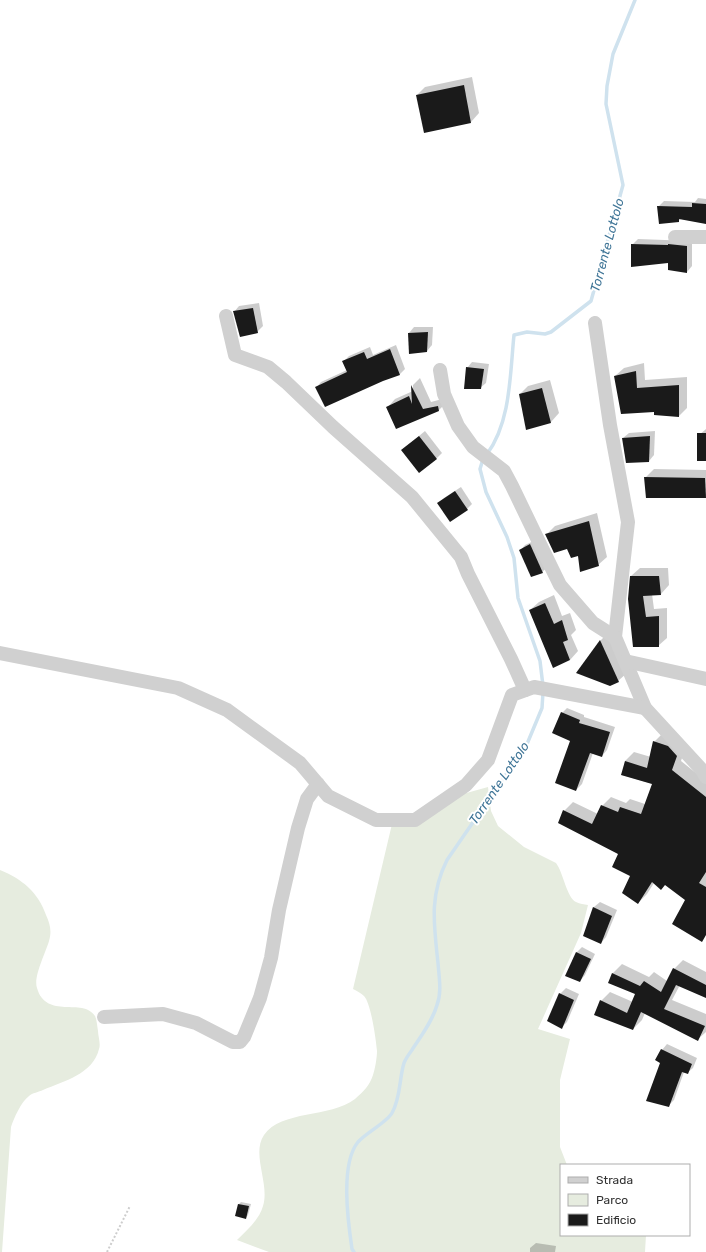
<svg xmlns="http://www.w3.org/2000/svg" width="706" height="1252" font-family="Rubik,sans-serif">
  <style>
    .green { fill: #e6ecdf }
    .shadow { fill: #0003 }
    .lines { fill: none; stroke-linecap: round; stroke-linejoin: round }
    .stream { stroke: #cfe2ee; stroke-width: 3.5 }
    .building { fill: #1a1a1a }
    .path { stroke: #cdcdcd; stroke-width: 2; stroke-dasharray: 2 2; stroke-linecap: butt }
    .minor { stroke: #d0d0d0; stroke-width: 14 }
    .labels { text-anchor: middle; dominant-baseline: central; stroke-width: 4; stroke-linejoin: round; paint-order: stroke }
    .water-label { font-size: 13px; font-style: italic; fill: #3f7597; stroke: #fff }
  </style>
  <rect width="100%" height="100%" fill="#fff"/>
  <g class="green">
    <path d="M488 787 491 811 498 826 524 847 556 863C563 872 567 898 576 902 580 904 584 904 588 905L581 933 538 1029 570 1039 560 1080V1147L567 1165H561V1235H646L645 1252H269L237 1240C247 1230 259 1220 263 1206 270 1184 251 1154 264 1135 281 1110 330 1118 355 1099 363 1092 370 1085 373 1075 375 1069 377 1058 377 1051 376 1040 371 1003 364 996 361 993 357 991 353 989L392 824 445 799Z"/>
    <path d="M0 870C22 879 38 892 46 915 50 924 52 931 49 941 46 952 33 977 37 988 46 1020 83 997 95 1016 97 1020 97 1026 98 1031 98 1036 101 1044 99 1049 93 1074 64 1081 43 1090 39 1092 32 1093 29 1096 21 1102 14 1118 11 1127L2 1252H0Z"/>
  </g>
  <g class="shadow">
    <path d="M472 77 479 113 471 122 425 132 417 95 425 87Z"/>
    <path d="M698 198 706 199V223L681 219 678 221 658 207 664 201 695 202Z"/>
    <path d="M638 239 692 241V266L687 272 632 245Z"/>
    <path d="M259 303 263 326 257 332 234 312 239 306Z"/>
    <path d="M414 327H433L432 345 427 351 410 353 409 333Z"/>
    <path d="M396 345 405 369 400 374 383 380 316 388 321 382 347 370 344 361 349 356 370 347 373 355Z"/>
    <path d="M472 362 489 364 486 383 480 388 467 368Z"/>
    <path d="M644 363 645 380 687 377V408L679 416 655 411 615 376 624 368Z"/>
    <path d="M420 378 431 402 446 398 447 402 439 410 387 408 395 399 413 391V385Z"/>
    <path d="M550 380 559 413 551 422 527 428 520 394 528 386Z"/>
    <path d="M706 429V460L698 436Z"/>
    <path d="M425 431 442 453 437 458 402 450Z"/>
    <path d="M655 431 654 455 649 461 623 438 629 433Z"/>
    <path d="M654 469 706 470V497H647L646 477Z"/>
    <path d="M461 487 472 504 467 509 439 503 444 498Z"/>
    <path d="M597 513 607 557 598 565 547 534 555 526Z"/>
    <path d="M536 540 548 567 542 572 520 551 525 545Z"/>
    <path d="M640 568H668L669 585 661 594H652L654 609 667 608V638L658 646H634L631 576Z"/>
    <path d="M554 595 562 616 570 613 576 630 571 635 578 651 570 660 530 610 539 602Z"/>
    <path d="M609 632 627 673 618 681 577 673 601 640Z"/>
    <path d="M567 708 584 715V717L615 727 607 750 602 756 593 753 582 784 576 790 571 741 562 713Z"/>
    <path d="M663 733 686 746 681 761 706 781V906L666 884 654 883 647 894 638 903 631 875 619 853 564 811 573 802 598 814 602 806 611 797 626 803 630 799 645 804 653 784 622 775 625 761 634 752 651 757 654 742Z"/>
    <path d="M600 902 617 910 606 937 601 943 585 936 594 907Z"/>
    <path d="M582 947 595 954 585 975 580 981 567 975 577 952Z"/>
    <path d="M683 960 706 972V997L680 985 672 1000 706 1014V1032L697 1040 645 1013 642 1020 633 1029 601 1001 610 992 633 1002 636 994 609 982 613 973 622 964 649 977 654 972 667 981 674 969Z"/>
    <path d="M566 988 579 994 567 1022 562 1027 548 1021 560 994Z"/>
    <path d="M667 1044 697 1058 693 1068 687 1073 684 1072 674 1100 668 1106 661 1062 662 1050Z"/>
    <path d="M241 1202 251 1204 248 1215 246 1218 239 1204Z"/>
    <path d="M536 1243 556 1246 555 1252H530V1248Z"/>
  </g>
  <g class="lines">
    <g class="stream">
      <path d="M487 454C511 422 510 373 514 335L527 332 545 334 551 332 591 301 623 185 606 104 607 86 613 54 635 0"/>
      <path d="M483 459 480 469 486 492 507 537 514 558 518 598 540 661 543 686"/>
      <path d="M354 1252 352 1249C348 1222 340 1164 358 1142 366 1133 387 1122 392 1113 401 1097 399 1079 404 1063 406 1058 409 1054 412 1050 421 1036 432 1022 437 1005 442 992 439 977 438 963 434 925 429 896 447 860L527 744 542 708 543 692"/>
    </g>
  </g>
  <g class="building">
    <path d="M464 85 471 123 424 133 416 95Z"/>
    <path d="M692 203 706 204V224L679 219V222L659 224 657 206 692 207Z"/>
    <path d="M631 244 668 245V244L687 246V273L668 270V263L631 267Z"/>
    <path d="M253 308 258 333 240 337 233 311Z"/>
    <path d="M428 332 427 352 409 354 408 333Z"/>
    <path d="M390 349 400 375 383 381 325 407 315 387 347 372 342 361 364 352 367 359Z"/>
    <path d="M466 367 484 369 481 389H464Z"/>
    <path d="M636 371 637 388 679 385V417L654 415V412L621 414 614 376Z"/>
    <path d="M411 385 423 409 438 406 439 411 396 429 386 407 409 396 412 404Z"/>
    <path d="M542 388 551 423 526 430 519 394Z"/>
    <rect x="697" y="433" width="9" height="28"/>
    <path d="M419 436 437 459 419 473 401 450Z"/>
    <path d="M650 436 649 462 626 463 622 438Z"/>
    <path d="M644 477 705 478 706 498H646Z"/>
    <path d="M455 491 468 510 450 522 437 503Z"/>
    <path d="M589 521 599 566 580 572 578 556 571 558 567 549 554 553 545 534Z"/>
    <path d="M530 544 543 573 531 577 519 550Z"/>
    <path d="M630 576H659L661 595 643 596 646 617 659 616V647H633L628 599Z"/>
    <path d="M545 603 554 624 562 620 568 640 563 642 570 660 553 668 529 610Z"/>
    <path d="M600 640 619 682 610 686 576 673Z"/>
    <path d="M561 712 580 720 579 723 610 732 602 757 590 753 576 791 555 783 570 741 552 733Z"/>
    <path d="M653 741 668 746 677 756 672 770 706 797V872L699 883 706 887V935L702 942 672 924 685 900 665 885 661 890 652 882 638 904 622 893 630 876 612 867 618 854 558 823 563 810 592 824 601 805 618 812 620 807 641 814 652 784 621 775 625 761 647 768Z"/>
    <path d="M593 907 612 916 601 944 583 936Z"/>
    <path d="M576 952 591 959 580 982 565 976Z"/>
    <path d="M673 968 706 985V998L676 985 664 1009 705 1026 698 1041 641 1012 633 1030 594 1015 600 1000 627 1013 635 994 608 983 612 973 640 986 644 981 661 992Z"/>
    <path d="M559 993 574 1000 562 1029 547 1021Z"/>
    <path d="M661 1049 692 1064 688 1074 682 1072 669 1107 646 1101 660 1063 655 1060Z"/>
    <path d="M238 1204 249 1206 246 1219 235 1216Z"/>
  </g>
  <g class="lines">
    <path class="path" d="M107 1252 130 1206"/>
    <g class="minor">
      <path d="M675 237H706"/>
      <path d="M226 316 235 355 268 367 286 382 333 427 412 497 461 557 468 574 511 659 525 690"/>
      <path d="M595 323 610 425 628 522 615 637 645 708 702 770 706 777"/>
      <path d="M440 370 444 394 458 426 473 447 504 471 512 486 538 540 560 585 593 623 615 637"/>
      <path d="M0 653 178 688 227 710 300 763 328 796 376 820H415L466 785 488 760 512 695 534 687 645 708"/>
      <path d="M625 661 706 679"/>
      <path d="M104 1017 163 1014 196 1023 233 1042H240L244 1037 260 998 271 958 279 910 298 828 307 799 318 784"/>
    </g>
  </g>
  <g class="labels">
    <g class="water-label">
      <text transform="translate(607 245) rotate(-75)">Torrente Lottolo</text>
      <text transform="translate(499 783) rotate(-56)">Torrente Lottolo</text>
    </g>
  </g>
  <rect x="560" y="1164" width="130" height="72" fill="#ffffff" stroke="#adadad"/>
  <rect x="568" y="1177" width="20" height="6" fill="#d0d0d0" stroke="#adadad"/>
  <text x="596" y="1184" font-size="12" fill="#333333">Strada</text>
  <rect x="568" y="1194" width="20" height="12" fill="#e6ecdf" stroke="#adadad"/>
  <text x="596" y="1204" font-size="12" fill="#333333">Parco</text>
  <rect x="568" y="1214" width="20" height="12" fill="#1a1a1a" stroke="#adadad"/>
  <text x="596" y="1224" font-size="12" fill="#333333">Edificio</text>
</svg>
